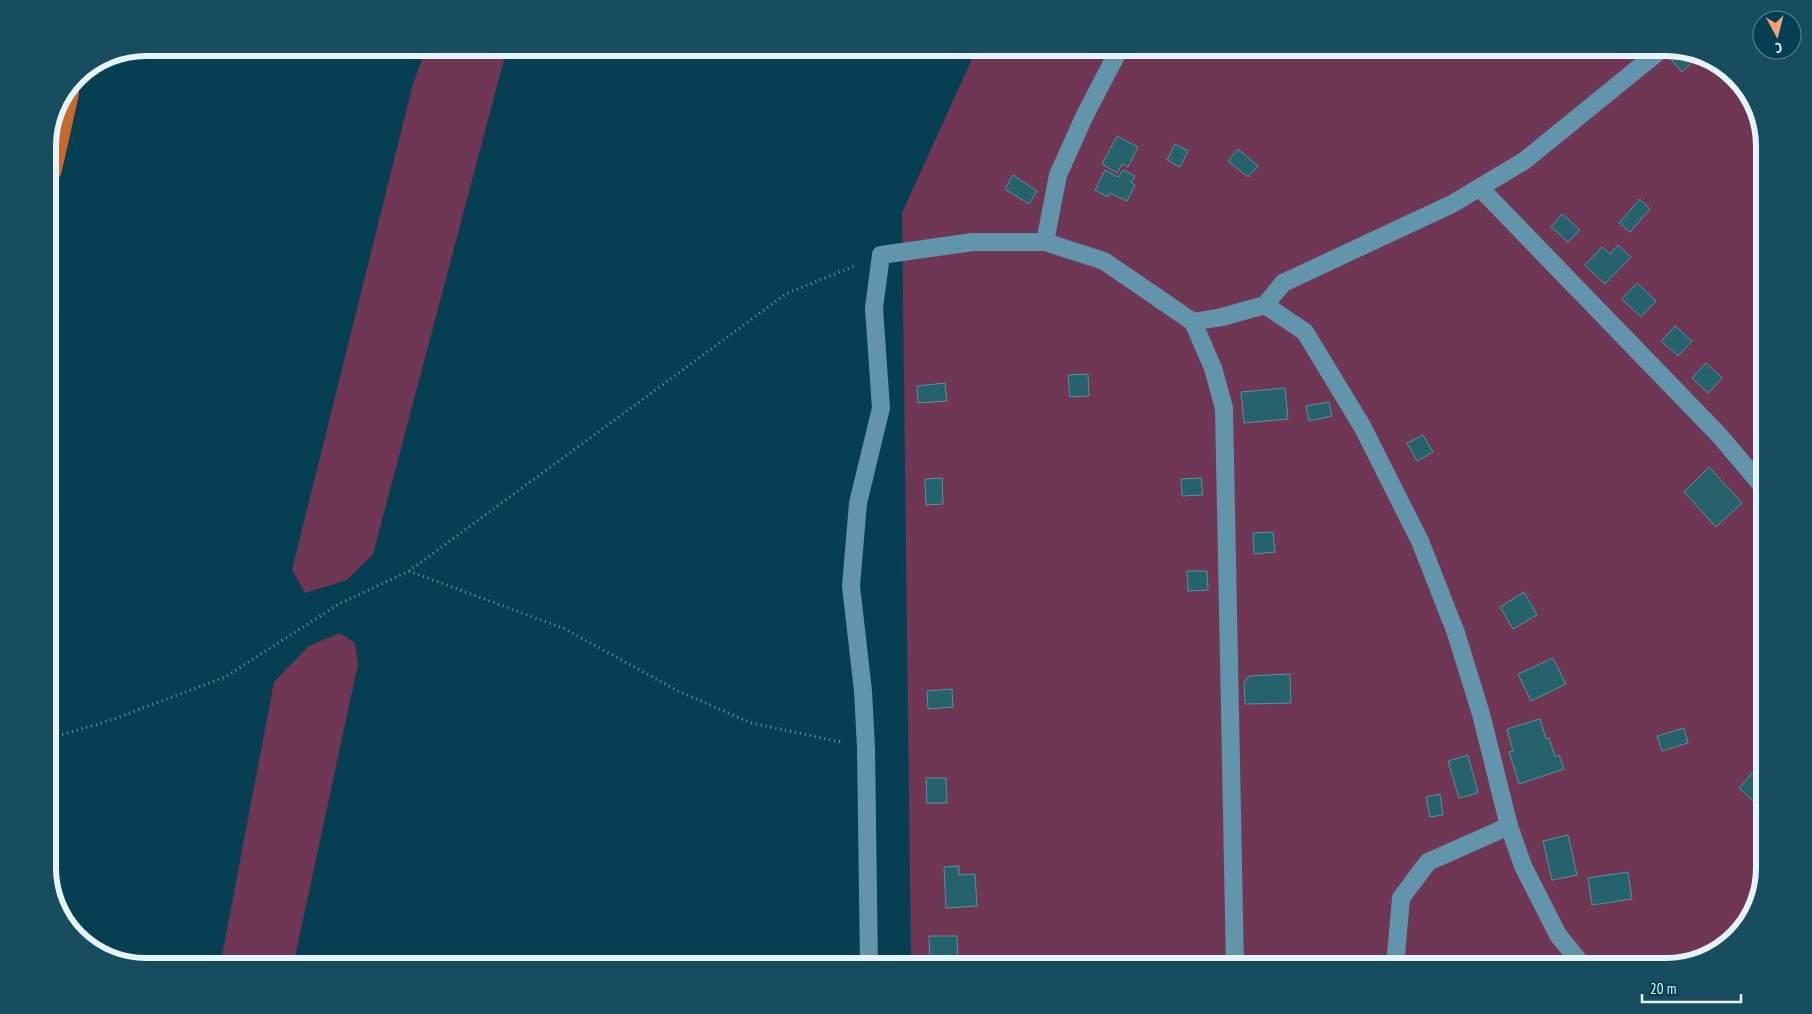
<svg xmlns="http://www.w3.org/2000/svg" width="1812" height="1014" font-family="'PT Sans Narrow',sans-serif">
  <style>
    .green { fill: #6f3754 }
    .building { fill: #25626c; stroke: #56929b }
    .lines { fill: none; stroke-linecap: round; stroke-linejoin: round }
    .path { stroke: #7196a4; stroke-width: 3; stroke-dasharray: 1 4; stroke-linecap: butt }
    .lane { stroke: #6294ab; stroke-width: 18 }
    .highway { stroke: #c8682d; stroke-width: 28 }
    .rim { fill: none; stroke: #e5f4fc; stroke-width: 6 }
  </style>
  <rect width="100%" height="100%" fill="#063e52"/>
  <g class="green">
    <path d="M426 48H507L373 554 347 580 305 593 292 570 413 84Z"/>
    <path d="M977 48H1666L1715 61 1748 92 1764 140V868L1751 917 1715 953 1666 966H911L902 213Z"/>
    <path d="M340 633 355 643 358 664 293 966H220L274 682 309 646Z"/>
  </g>
  <g class="building">
    <path d="M1678 51 1683 52 1692 62 1682 72 1670 58Z"/>
    <path d="M1117 136 1138 147 1128 167 1122 164 1117 173 1102 164Z"/>
    <path d="M1175 144 1188 151 1180 167 1167 160Z"/>
    <path d="M1238 149 1258 166 1248 177 1228 161Z"/>
    <path d="M1105 170 1118 177 1123 170 1135 176 1131 182 1135 185 1127 201 1110 193 1108 197 1095 190Z"/>
    <path d="M1013 175 1037 191 1029 204 1005 189Z"/>
    <path d="M1640 199 1650 209 1630 232 1619 223Z"/>
    <path d="M1562 214 1580 230 1568 242 1551 227Z"/>
    <path d="M1618 245 1631 257 1605 284 1585 265 1602 247 1610 254Z"/>
    <path d="M1637 283 1656 301 1641 317 1622 299Z"/>
    <path d="M1675 326 1692 341 1678 356 1661 341Z"/>
    <path d="M1706 363 1722 378 1708 393 1692 378Z"/>
    <path d="M1088 374 1089 396 1070 397 1068 375Z"/>
    <path d="M945 383 947 401 918 403 917 386Z"/>
    <path d="M1285 388 1288 419 1244 423 1241 392Z"/>
    <path d="M1329 402 1332 416 1309 421 1306 406Z"/>
    <path d="M1423 435 1433 452 1417 461 1407 443Z"/>
    <path d="M1709 467 1742 503 1716 527 1684 492Z"/>
    <path d="M942 478 943 504 926 505 925 479Z"/>
    <path d="M1201 478 1203 495 1182 496 1181 479Z"/>
    <path d="M1273 532 1275 552 1254 554 1253 533Z"/>
    <path d="M1187 571H1207L1208 590 1188 591Z"/>
    <path d="M1524 592 1537 615 1513 629 1500 607Z"/>
    <path d="M1553 658 1566 684 1531 701 1518 674Z"/>
    <path d="M1290 674 1291 703 1245 704 1244 683 1249 676Z"/>
    <path d="M952 689 953 707 928 709 927 691Z"/>
    <path d="M1540 719 1546 739 1549 738 1555 756 1559 755 1564 769 1519 784 1509 752 1513 751 1507 729Z"/>
    <path d="M1684 728 1688 743 1662 751 1657 736Z"/>
    <path d="M1468 755 1478 793 1459 798 1448 761Z"/>
    <path d="M1753 772 1764 783V806L1762 809 1739 788Z"/>
    <path d="M926 778H946L947 803H927Z"/>
    <path d="M1440 794 1443 815 1430 817 1426 797Z"/>
    <path d="M1568 835 1577 875 1552 880 1543 841Z"/>
    <path d="M959 866V875L975 874 977 906 946 908 944 867Z"/>
    <path d="M1628 872 1632 899 1592 905 1588 878Z"/>
    <path d="M929 936H957L958 964 930 965Z"/>
    <path d="M1204 962V966H1177V963Z"/>
  </g>
  <g class="lines">
    <g class="path">
      <path d="M409 571 565 629 678 691 751 723 841 742"/>
      <path d="M48 739 114 719 225 677 339 604 409 571 786 294 854 266"/>
    </g>
    <g class="lane">
      <path d="M1480 188 1719 435 1764 488"/>
      <path d="M1045 242 1058 175 1085 115 1120 48"/>
      <path d="M1265 305 1305 332 1362 426 1420 541 1456 633 1481 714 1509 826 1523 866 1558 935 1583 966"/>
      <path d="M1193 322 1213 368 1224 408 1235 966"/>
      <path d="M869 966 866 748 863 691 851 586 858 503 881 408 874 308 881 255 973 242H1045L1104 261 1193 322 1222 317 1265 305 1283 283 1452 204 1524 161 1663 48"/>
      <path d="M1395 966 1401 898 1428 862 1509 826"/>
    </g>
    <path class="highway" d="M48 169 65 93"/>
  </g>
  <path d="M0 0H1812V1014H0ZM146 56H1666A90 90 0 0 1 1756 146V868A90 90 0 0 1 1666 958H146A90 90 0 0 1 56 868V146A90 90 0 0 1 146 56Z" fill="#184d60" fill-rule="evenodd"/>
  <path class="rim" d="M146 56H1666A90 90 0 0 1 1756 146V868A90 90 0 0 1 1666 958H146A90 90 0 0 1 56 868V146A90 90 0 0 1 146 56Z"/>
  <g transform="translate(1777 35) rotate(173)"><circle r="24" fill="#063e52" stroke="#5f8796"/>
  <path d="M0-4L9 19L0 12L-9 19Z" fill="#f0a279"/>
  <text y="-8" font-size="14" font-weight="bold" text-anchor="middle" fill="#e5f4fc">С</text>
  </g>
  <path d="M1642 994v8h99v-8" fill="none" stroke="#e5f4fc" stroke-width="2.5"/>
  <text x="1650" y="994" font-size="15" fill="#e5f4fc" stroke="#063e52" stroke-width="4" paint-order="stroke">20 m</text>
</svg>
